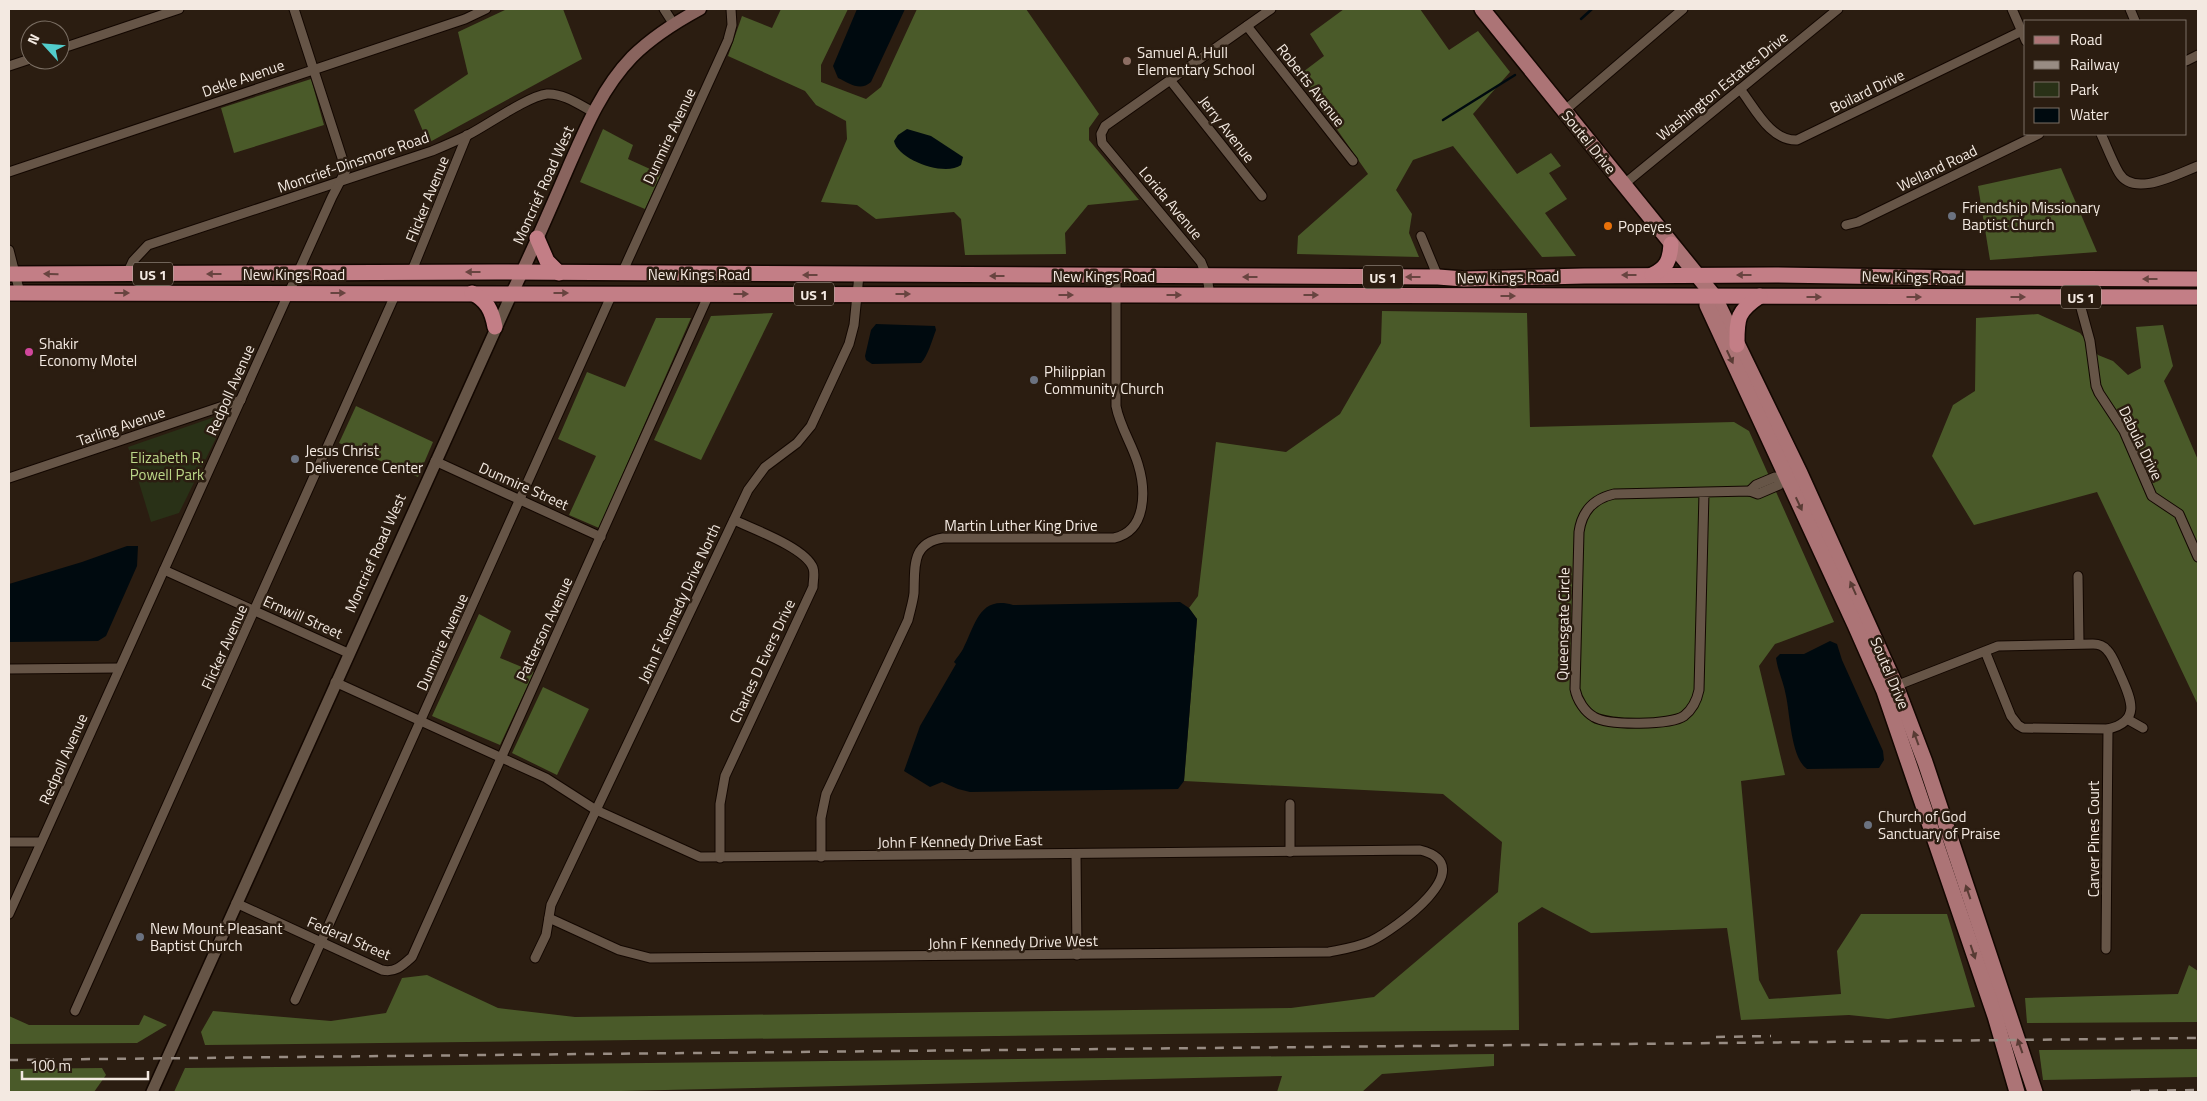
<svg xmlns="http://www.w3.org/2000/svg" width="2207" height="1101" font-family="'Titillium Web',sans-serif">
  <style>
    .green { fill: #293117 }
    .forest { fill: #4a5a29 }
    .water { fill: #000a0f }
    .lines { fill: none; stroke-linecap: round; stroke-linejoin: round }
    .stream { stroke: #000a0f; stroke-width: 2.5 }
    .minor-casing { stroke: #130701; stroke-width: 11 }
    .tertiary-casing { stroke: #130701; stroke-width: 14 }
    .secondary-casing { stroke: #130701; stroke-width: 15 }
    .primary-casing { stroke: #130701; stroke-width: 18 }
    .trunk-casing { stroke: #130701; stroke-width: 18 }
    .minor { stroke: #665547; stroke-width: 9 }
    .tertiary { stroke: #665547; stroke-width: 11 }
    .secondary { stroke: #89645e; stroke-width: 12 }
    .primary { stroke: #ac7476; stroke-width: 15 }
    .trunk { stroke: #c37e86; stroke-width: 15 }
    .rail { stroke: #988c83; stroke-width: 2.5; stroke-dasharray: 9 9; stroke-linecap: butt }
    .oneway { fill: #684440 }
    .oneway2 { fill: #583b34 }
    .education-dot { fill: #8d6e63; stroke: #2b1d11; stroke-width: 2 }
    .worship-dot { fill: #6b7280; stroke: #2b1d11; stroke-width: 2 }
    .food-dot { fill: #e8710a; stroke: #2b1d11; stroke-width: 2 }
    .hotel-dot { fill: #d1479c; stroke: #2b1d11; stroke-width: 2 }
    .labels { text-anchor: middle; dominant-baseline: central; stroke-width: 5; stroke-linejoin: round; paint-order: stroke }
    .shield { fill: #2b1d11; stroke: #b7aca3; stroke-width: 1 }
    .shield-label { font-size: 14px; font-weight: bold; fill: #f3e9e1 }
    .poi-label { font-size: 15px; fill: #f3e9e1; stroke: #2b1d11; text-anchor: start }
    .street-label { font-size: 15px; fill: #f3e9e1; stroke: #2b1d11 }
    .park-label { font-size: 15px; fill: #bbd688; stroke: #2b1d11 }
  </style>
  <rect width="100%" height="100%" fill="#2b1d11"/>
  <path class="green" d="M229 412 179 513 151 522 128 447Z"/>
  <g class="forest">
    <path d="M507 9H563L582 59 428 143 414 110 468 74 458 32Z"/>
    <path d="M781 9H848L821 65V82L866 99 881 87 917 9H1026L1099 114 1089 128V140L1139 200 1088 205 1065 233 1066 254 965 255 961 219 954 212 876 219 857 205 821 202 847 139 846 121 816 105 805 91 728 56 742 16 772 28Z"/>
    <path d="M1344 9H1420L1449 50 1478 31 1510 72 1473 114 1517 174 1551 153 1561 166 1549 173 1567 199 1545 213 1576 256 1542 257 1453 146 1413 160 1396 190 1412 214 1409 233 1419 257 1297 254 1298 236 1368 174 1299 75 1324 56 1310 34Z"/>
    <path d="M311 79 324 125 234 153 221 108Z"/>
    <path d="M603 129 633 145 628 159 661 174 645 209 580 182Z"/>
    <path d="M2061 168 2097 252 1990 260 1978 186Z"/>
    <path d="M1382 311 1527 313 1530 427 1734 422 1749 431 1834 622 1775 644 1759 666 1785 775 1741 781 1759 980 1769 999 1841 994 1837 951 1861 914H1947L1975 1007 1888 1019 1849 1015 1741 1020 1727 928 1591 933 1542 907 1518 923 1519 1030 205 1045 201 1032 213 1011 331 1021 386 1013 402 978 427 975 498 1008 575 1017 1291 1008 1374 997 1498 892 1502 842 1443 794 1184 781 1197 619 1189 608 1198 596 1216 442 1286 452 1340 414 1381 343Z"/>
    <path d="M773 313 701 460 654 440 711 316Z"/>
    <path d="M2038 314 2080 333 2098 355 2113 361 2128 375 2141 368 2136 327 2163 325 2173 366 2164 381 2198 460V705L2097 492 1974 525 1932 456 1953 405 1975 391 1976 318Z"/>
    <path d="M656 318H691L599 528 569 515 596 456 558 439 587 372 625 387Z"/>
    <path d="M356 406 433 442 418 477 339 443Z"/>
    <path d="M479 614 511 631 500 658 534 672 500 745 432 716Z"/>
    <path d="M543 687 589 709 557 775 512 753Z"/>
    <path d="M2189 965 2198 971V1022L2027 1023 2025 998 2178 994Z"/>
    <path d="M144 1015 167 1025 137 1043 9 1044V1016L29 1025H139Z"/>
    <path d="M2198 1049V1077L2043 1080 2039 1050Z"/>
    <path d="M1494 1054V1066L1382 1074 1362 1092H1277L1282 1076 578 1092H174L185 1068Z"/>
    <path d="M102 1068 106 1075 94 1092H9V1069Z"/>
  </g>
  <g class="water">
    <path d="M857 9H905L871 82C860 92 849 83 838 78L833 66Z"/>
    <path d="M907 129 931 136 963 157 961 165C945 177 898 160 894 141L898 135Z"/>
    <path d="M876 324 935 326 936 330C932 340 928 356 921 363L872 364 866 360 865 356 871 330Z"/>
    <path d="M127 546H138L137 566 106 636 98 641 9 642V584L82 562Z"/>
    <path d="M1180 602 1189 608 1197 619 1184 781 1178 789 970 792 958 789 942 782 930 787 904 771 920 726 956 664 954 662C957 657 961 653 963 649 975 626 979 595 1013 605Z"/>
    <path d="M1830 641 1837 644 1842 660 1883 751 1884 760 1879 768 1807 769C1791 758 1790 714 1786 696 1784 683 1778 672 1776 658L1780 654H1804Z"/>
  </g>
  <g class="lines">
    <g class="stream">
      <path d="M1581 19 1592 9"/>
      <path d="M1443 120 1515 75"/>
    </g>
    <g class="minor-casing">
      <g id="minor">
        <path d="M664 9 673 23"/>
        <path d="M2012 9 2026 41"/>
        <path d="M2130 9 2135 21"/>
        <path d="M1247 26 1353 161"/>
        <path d="M60 49 179 9"/>
        <path d="M2186 61 2198 55"/>
        <path d="M9 66 30 59"/>
        <path d="M1170 80 1262 196"/>
        <path d="M1740 89C1755 108 1770 141 1797 140L2022 31"/>
        <path d="M1564 111 1683 9"/>
        <path d="M2101 134C2107 147 2112 161 2119 173 2134 198 2177 174 2198 166"/>
        <path d="M9 172 465 19 486 9"/>
        <path d="M1623 185 1838 9"/>
        <path d="M1846 225 1858 222 2039 134"/>
        <path d="M1421 236 1438 277"/>
        <path d="M9 250 20 293"/>
        <path d="M411 273 467 135"/>
        <path d="M622 273 728 40 732 25 731 9"/>
        <path d="M127 274 133 261 148 245 432 151C444 146 456 141 468 135 486 126 528 96 547 94 563 93 580 105 593 112"/>
        <path d="M1210 295 1207 277 1201 262 1102 143 1101 134 1105 126 1271 9"/>
        <path d="M2078 297 2090 341 2096 386 2099 393 2124 431 2152 496 2179 514 2198 557"/>
        <path d="M435 461 601 537"/>
        <path d="M9 478 241 400"/>
        <path d="M1750 491 1756 485 1775 477 1781 479 1787 477"/>
        <path d="M1704 493 1699 690C1697 700 1693 709 1684 716 1671 725 1609 726 1594 717 1585 712 1577 700 1575 689L1579 532C1582 511 1593 499 1614 494L1750 491 1758 494 1779 485 1781 479"/>
        <path d="M164 570 348 653"/>
        <path d="M2078 576 2079 643"/>
        <path d="M9 669 119 668"/>
        <path d="M335 682 546 778 596 810 700 857 1420 850C1484 866 1394 930 1371 941 1358 947 1344 949 1329 952L650 958 619 950 549 918"/>
        <path d="M1893 687 1998 646 2093 644C2098 644 2103 645 2107 650 2113 656 2116 666 2120 674 2130 697 2143 721 2108 729L2023 728 2018 725 2011 716 1985 651"/>
        <path d="M2127 719 2143 728"/>
        <path d="M9 842H41"/>
        <path d="M1290 852V804"/>
        <path d="M1076 854 1077 955"/>
        <path d="M821 857V818L826 794 908 620C910 611 913 602 914 593 915 567 911 543 943 538H1114C1147 531 1146 490 1138 464 1132 444 1120 427 1116 406V276"/>
        <path d="M720 858V804L725 776 813 587C813 581 815 574 813 568 806 548 753 529 734 520"/>
        <path d="M236 903 382 970C395 973 402 966 412 957L709 294"/>
        <path d="M9 914 332 197 346 170 294 9"/>
        <path d="M2106 949 2108 729"/>
        <path d="M535 958 546 935 551 905 748 490 765 467 797 443 811 426 849 344 854 325 859 275"/>
        <path d="M295 1000 612 294"/>
        <path d="M75 1011 396 293"/>
      </g>
    </g>
    <g class="tertiary-casing">
      <path id="tertiary" d="M152 1092 512 293"/>
    </g>
    <g class="secondary-casing">
      <path id="secondary" d="M512 293C532 252 550 210 568 168 585 129 602 88 632 57 652 37 676 22 700 9"/>
    </g>
    <g class="primary-casing">
      <g id="primary">
        <path d="M1482 9 1714 296 1800 473 1896 686 1925 762 2035 1092"/>
        <path d="M1707 305 1855 625 1884 691 1995 1016 2017 1092"/>
      </g>
    </g>
    <g class="trunk-casing">
      <g id="trunk">
        <path d="M537 238 547 261 559 273"/>
        <path d="M9 274 496 272 1438 277 1464 279 1584 276 1775 275 1967 278 2198 279"/>
        <path d="M1652 275C1667 268 1670 260 1671 244"/>
        <path d="M9 293 2198 297"/>
        <path d="M472 293C487 300 492 311 495 327"/>
        <path d="M1737 345C1737 319 1736 312 1760 296"/>
      </g>
    </g>
    <use href="#minor" class="minor"/>
    <use href="#tertiary" class="tertiary"/>
    <use href="#secondary" class="secondary"/>
    <use href="#primary" class="primary"/>
    <use href="#trunk" class="trunk"/>
    <g class="rail">
      <path d="M1716 1037 1771 1036"/>
      <path d="M9 1060C739 1052 1468 1046 2198 1038"/>
      <path d="M2131 1091 2198 1090"/>
    </g>
  </g>
  <defs><path id="oneway-solid" d="M-6-.8H1V-3.2L6.5 0L1 3.2V.8H-6Z" transform="scale(1.25)"/></defs>
  <g class="oneway">
    <use href="#oneway-solid" transform="translate(473 272) rotate(180)"/>
    <use href="#oneway-solid" transform="translate(51 274) rotate(-179)"/>
    <use href="#oneway-solid" transform="translate(214 274) rotate(180)"/>
    <use href="#oneway-solid" transform="translate(810 275) rotate(-180)"/>
    <use href="#oneway-solid" transform="translate(1629 275) rotate(180)"/>
    <use href="#oneway-solid" transform="translate(1744 275) rotate(180)"/>
    <use href="#oneway-solid" transform="translate(997 276) rotate(-180)"/>
    <use href="#oneway-solid" transform="translate(1250 277) rotate(-180)"/>
    <use href="#oneway-solid" transform="translate(1413 277) rotate(-180)"/>
    <use href="#oneway-solid" transform="translate(2150 279) rotate(-180)"/>
    <use href="#oneway-solid" transform="translate(122 293)"/>
    <use href="#oneway-solid" transform="translate(338 293)"/>
    <use href="#oneway-solid" transform="translate(561 293)"/>
    <use href="#oneway-solid" transform="translate(741 294)"/>
    <use href="#oneway-solid" transform="translate(903 294)"/>
    <use href="#oneway-solid" transform="translate(1066 295)"/>
    <use href="#oneway-solid" transform="translate(1174 295)"/>
    <use href="#oneway-solid" transform="translate(1311 295)"/>
    <use href="#oneway-solid" transform="translate(1508 296)"/>
    <use href="#oneway-solid" transform="translate(1814 297)"/>
    <use href="#oneway-solid" transform="translate(1914 297)"/>
    <use href="#oneway-solid" transform="translate(2018 297)"/>
  </g>
  <g class="oneway2">
    <use href="#oneway-solid" transform="translate(1730 357) rotate(65)"/>
    <use href="#oneway-solid" transform="translate(1799 504) rotate(65)"/>
    <use href="#oneway-solid" transform="translate(1853 588) rotate(-114)"/>
    <use href="#oneway-solid" transform="translate(1916 738) rotate(-110)"/>
    <use href="#oneway-solid" transform="translate(1968 892) rotate(-109)"/>
    <use href="#oneway-solid" transform="translate(1973 952) rotate(71)"/>
    <use href="#oneway-solid" transform="translate(2020 1046) rotate(-109)"/>
  </g>
  <circle class="education-dot" cx="1127" cy="61" r="5"/>
  <g class="worship-dot">
    <circle cx="1952" cy="216" r="5"/>
    <circle cx="1034" cy="380" r="5"/>
    <circle cx="295" cy="459" r="5"/>
    <circle cx="1868" cy="825" r="5"/>
    <circle cx="140" cy="937" r="5"/>
  </g>
  <circle class="food-dot" cx="1608" cy="226" r="5"/>
  <circle class="hotel-dot" cx="29" cy="352" r="5"/>
  <g class="labels">
    <g class="shield">
      <rect x="133" y="262.5" width="40" height="23" rx="4"/>
      <rect x="1363" y="265.5" width="40" height="23" rx="4"/>
      <rect x="794" y="282.5" width="40" height="23" rx="4"/>
      <rect x="2061" y="285.5" width="40" height="23" rx="4"/>
    </g>
    <g class="shield-label">
      <text x="153" y="274">US 1</text>
      <text x="1383" y="277">US 1</text>
      <text x="814" y="294">US 1</text>
      <text x="2081" y="297">US 1</text>
    </g>
    <g class="poi-label">
      <text x="1137" y="52">Samuel A. Hull<tspan x="1137" dy="17">Elementary School</tspan></text>
      <text x="1962" y="207">Friendship Missionary<tspan x="1962" dy="17">Baptist Church</tspan></text>
      <text x="1618" y="226">Popeyes</text>
      <text x="39" y="343">Shakir<tspan x="39" dy="17">Economy Motel</tspan></text>
      <text x="1044" y="371">Philippian<tspan x="1044" dy="17">Community Church</tspan></text>
      <text x="305" y="450">Jesus Christ<tspan x="305" dy="17">Deliverence Center</tspan></text>
      <text x="1878" y="816">Church of God<tspan x="1878" dy="17">Sanctuary of Praise</tspan></text>
      <text x="150" y="928">New Mount Pleasant<tspan x="150" dy="17">Baptist Church</tspan></text>
    </g>
    <g class="street-label">
      <text transform="translate(243 78) rotate(-19)">Dekle Avenue</text>
      <text transform="translate(1311 85) rotate(52)">Roberts Avenue</text>
      <text transform="translate(1722 86) rotate(-39)">Washington Estates Drive</text>
      <text transform="translate(1867 91) rotate(-26)">Boilard Drive</text>
      <text transform="translate(1227 129) rotate(52)">Jerry Avenue</text>
      <text transform="translate(669 136) rotate(-65)">Dunmire Avenue</text>
      <text transform="translate(1589 142) rotate(51)">Soutel Drive</text>
      <text transform="translate(353 162) rotate(-19)">Moncrief-Dinsmore Road</text>
      <text transform="translate(1937 168) rotate(-26)">Welland Road</text>
      <text transform="translate(543 185) rotate(-66)">Moncrief Road West</text>
      <text transform="translate(427 199) rotate(-68)">Flicker Avenue</text>
      <text transform="translate(1171 203) rotate(50)">Lorida Avenue</text>
      <text x="294" y="274">New Kings Road</text>
      <text x="699" y="274">New Kings Road</text>
      <text x="1104" y="276">New Kings Road</text>
      <text transform="translate(1508 277) rotate(-1)">New Kings Road</text>
      <text transform="translate(1913 277) rotate(1)">New Kings Road</text>
      <text transform="translate(230 390) rotate(-66)">Redpoll Avenue</text>
      <text transform="translate(121 426) rotate(-19)">Tarling Avenue</text>
      <text transform="translate(2141 443) rotate(64)">Dabula Drive</text>
      <text transform="translate(524 486) rotate(24)">Dunmire Street</text>
      <text x="1021" y="525">Martin Luther King Drive</text>
      <text transform="translate(375 553) rotate(-66)">Moncrief Road West</text>
      <text transform="translate(679 603) rotate(-65)">John F Kennedy Drive North</text>
      <text transform="translate(303 617) rotate(24)">Ernwill Street</text>
      <text transform="translate(1563 624) rotate(-89)">Queensgate Circle</text>
      <text transform="translate(544 629) rotate(-65)">Patterson Avenue</text>
      <text transform="translate(442 642) rotate(-66)">Dunmire Avenue</text>
      <text transform="translate(224 647) rotate(-66)">Flicker Avenue</text>
      <text transform="translate(762 661) rotate(-65)">Charles D Evers Drive</text>
      <text transform="translate(1890 673) rotate(67)">Soutel Drive</text>
      <text transform="translate(63 759) rotate(-66)">Redpoll Avenue</text>
      <text transform="translate(2093 839) rotate(-90)">Carver Pines Court</text>
      <text transform="translate(960 841) rotate(-1)">John F Kennedy Drive East</text>
      <text transform="translate(349 938) rotate(23)">Federal Street</text>
      <text transform="translate(1013 942) rotate(-1)">John F Kennedy Drive West</text>
    </g>
    <g class="park-label">
      <text x="167" y="457">Elizabeth R.<tspan x="167" dy="17">Powell Park</tspan></text>
    </g>
  </g>
  <rect width="2207" height="1101" fill="none" stroke="#f3e9e1" stroke-width="20"/>
  <rect x="2024" y="20" width="162" height="115" fill="#2b1d11" stroke="#7b6f64"/>
  <rect x="2034" y="36" width="25" height="8" fill="#ac7476" stroke="#7b6f64"/>
  <text x="2070" y="45" font-size="15" fill="#f3e9e1">Road</text>
  <rect x="2034" y="61" width="25" height="8" fill="#988c83" stroke="#7b6f64"/>
  <text x="2070" y="70" font-size="15" fill="#f3e9e1">Railway</text>
  <rect x="2034" y="82" width="25" height="15" fill="#293117" stroke="#7b6f64"/>
  <text x="2070" y="95" font-size="15" fill="#f3e9e1">Park</text>
  <rect x="2034" y="108" width="25" height="15" fill="#000a0f" stroke="#7b6f64"/>
  <text x="2070" y="120" font-size="15" fill="#f3e9e1">Water</text>
  <g transform="translate(45 45) rotate(296)"><circle r="24" fill="#2b1d11" stroke="#7b6f64"/>
  <path d="M0-4L9 19L0 12L-9 19Z" fill="#52cdcc"/>
  <text y="-8" font-size="14" font-weight="bold" text-anchor="middle" fill="#f3e9e1">N</text>
  </g>
  <path d="M22 1071v8h126v-8" fill="none" stroke="#f3e9e1" stroke-width="2.5"/>
  <text x="30" y="1071" font-size="15" fill="#f3e9e1" stroke="#2b1d11" stroke-width="4" paint-order="stroke">100 m</text>
</svg>
